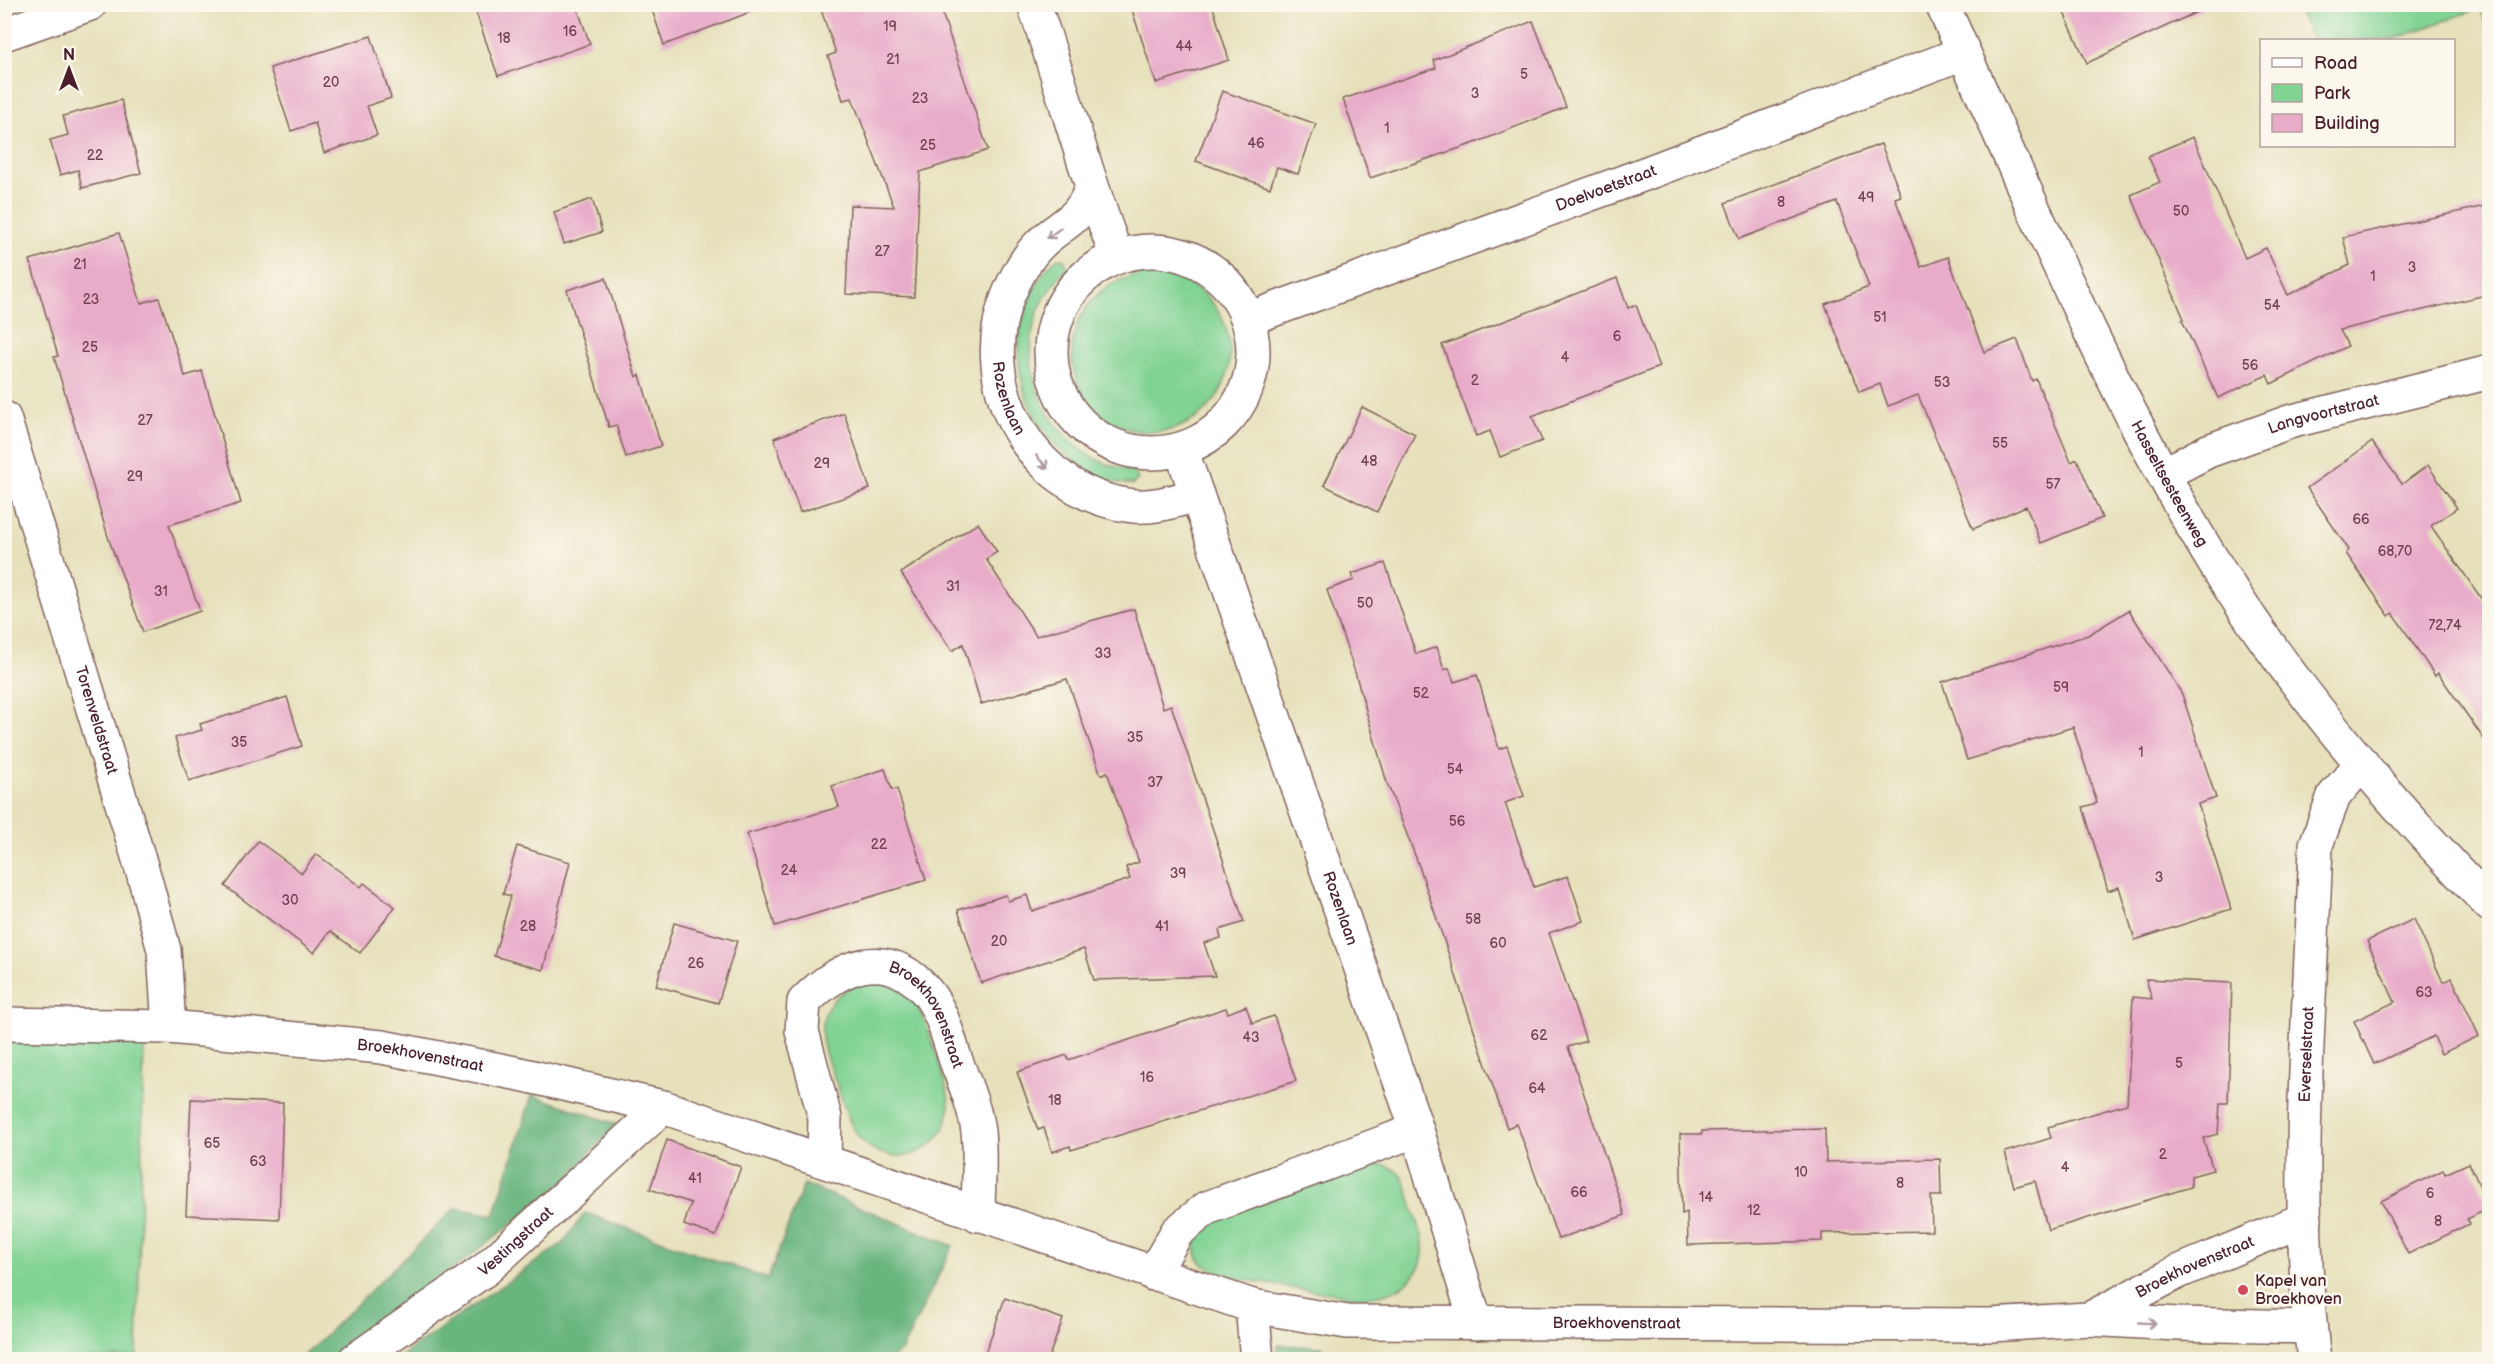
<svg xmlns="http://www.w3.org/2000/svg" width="2494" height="1364" font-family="'Balsamiq Sans',sans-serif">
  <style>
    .green { fill: #81d394; stroke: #667960; stroke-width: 1.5 }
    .forest { fill: #68b57e; stroke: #596a54; stroke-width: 1.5 }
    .building { fill: #e8acc9 }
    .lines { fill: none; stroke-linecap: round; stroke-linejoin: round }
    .minor-casing { stroke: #81635d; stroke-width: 36 }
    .tertiary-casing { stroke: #81635d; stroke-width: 36 }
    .minor { stroke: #fff; stroke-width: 33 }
    .tertiary { stroke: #fff; stroke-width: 33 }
    .oneway { stroke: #ae9aa0 }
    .poi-dot { fill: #d1495b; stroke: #fbf7ec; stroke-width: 2 }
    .labels { text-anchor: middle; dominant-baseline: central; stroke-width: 5; stroke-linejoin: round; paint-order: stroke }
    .number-label { font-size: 14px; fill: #724252 }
    .street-label { font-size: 16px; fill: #4a1f2b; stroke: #fbf7ec }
    .poi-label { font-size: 16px; fill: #4a1f2b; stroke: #fbf7ec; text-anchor: start }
  </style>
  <rect width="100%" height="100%" fill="#fbf7ec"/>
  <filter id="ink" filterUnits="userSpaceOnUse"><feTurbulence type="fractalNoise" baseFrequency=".0167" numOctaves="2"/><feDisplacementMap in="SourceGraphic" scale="12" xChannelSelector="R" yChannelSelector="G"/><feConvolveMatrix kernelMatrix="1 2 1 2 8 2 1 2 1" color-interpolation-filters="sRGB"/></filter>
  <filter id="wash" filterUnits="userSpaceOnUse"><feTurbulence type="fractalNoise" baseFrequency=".008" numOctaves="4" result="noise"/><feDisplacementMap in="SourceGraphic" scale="24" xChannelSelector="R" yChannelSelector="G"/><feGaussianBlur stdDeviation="1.35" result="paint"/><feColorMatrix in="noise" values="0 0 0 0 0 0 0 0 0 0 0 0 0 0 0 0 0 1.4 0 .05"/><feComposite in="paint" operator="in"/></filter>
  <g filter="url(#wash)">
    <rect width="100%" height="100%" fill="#e6e0bb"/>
    <g class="green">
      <path d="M2304 4 2489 5V35L2480 8 2391 40H2311L2297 7Z"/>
      <path d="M1058 258 1064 259 1067 267C1056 280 1046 293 1039 309 1017 364 1042 428 1092 457 1106 466 1121 467 1135 473L1138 479 1133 484C1114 486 1093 474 1078 464 1023 425 1003 356 1032 294 1038 281 1046 266 1058 258Z"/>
      <circle cx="1151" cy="353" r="79"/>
      <path d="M875 981C890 983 905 989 914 1002 925 1015 951 1093 949 1109 948 1123 941 1136 930 1145 905 1165 868 1157 853 1128 846 1114 842 1099 837 1085 832 1070 823 1053 822 1037 819 1005 845 983 875 981Z"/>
      <path d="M5 1040 144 1044 137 1357 5 1360Z"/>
      <path d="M1378 1164C1385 1165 1393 1167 1399 1173 1407 1181 1409 1196 1412 1206 1416 1216 1420 1227 1422 1237 1430 1279 1394 1297 1359 1297 1329 1293 1224 1282 1204 1265 1195 1258 1194 1246 1196 1235L1218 1216Z"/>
    </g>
    <g class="forest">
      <path d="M532 1095 616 1124 566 1181 339 1359 300 1360 455 1208 494 1215Z"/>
      <path d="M804 1184 953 1246 902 1350 891 1359H397L563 1243 585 1213 768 1279Z"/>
      <path d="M1278 1345 1322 1347 1323 1359H1278Z"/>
    </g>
    <g id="blocks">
      <g class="building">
        <path d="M473 4H576L590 44 498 76Z"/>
        <path d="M650 4H760L761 8 664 45Z"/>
        <path d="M819 4H939L988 150 920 172 914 297 846 294 850 205 894 207 852 98 843 100 828 56 836 53Z"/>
        <path d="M1130 4H1212L1229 60 1156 83Z"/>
        <path d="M2060 4H2214L2087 63Z"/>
        <path d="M1533 21 1566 107 1475 143 1370 178 1343 99 1436 68 1434 60Z"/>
        <path d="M371 36 391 98 367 106 377 135 324 153 315 123 291 131 270 68Z"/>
        <path d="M1222 91 1316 124 1298 174 1277 167 1270 188 1196 161Z"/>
        <path d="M121 100 141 173 82 188 78 170 60 175 50 140 68 135 63 116Z"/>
        <path d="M2193 137 2245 258 2266 248 2288 295 2350 265 2343 237 2490 205V294L2340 330 2348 346 2271 384 2267 375 2218 398 2182 320 2184 319 2131 195 2160 182 2148 156Z"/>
        <path d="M1881 144 1901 196 1895 198 1921 267 1948 257 1984 352 2017 339 2032 381 2036 379 2071 462 2077 459 2102 518 2041 543 2026 506 1973 529 1918 395 1888 406 1880 384 1859 392 1825 304 1869 287 1837 202 1739 239 1725 203Z"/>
        <path d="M592 199 602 232 564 244 554 212Z"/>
        <path d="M119 233 141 303 159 298 185 376 202 371 241 503 169 525 200 611 143 632 109 540 54 357 58 356 30 260Z"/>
        <path d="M606 278 636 377 640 375 661 446 626 457 616 425 609 427 567 290Z"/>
        <path d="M1617 278 1628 308 1636 305 1659 367 1532 416 1542 441 1500 457 1490 431 1476 436 1442 345Z"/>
        <path d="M1362 407 1415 434 1377 512 1324 485Z"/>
        <path d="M844 413 870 489 800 512 774 438Z"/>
        <path d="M2372 442 2402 484 2428 465 2457 508 2431 526 2490 611V748L2438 673 2435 676 2393 613 2389 616 2346 553 2349 550 2307 488Z"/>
        <path d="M978 523 997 552 986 559 1036 636 1134 609 1163 708 1171 705 1244 922 1219 930 1221 938 1204 943 1215 976 1094 980 1084 949 981 983 958 910 1006 895 1008 901 1027 895 1032 911 1130 879 1126 867 1139 862 1107 772 1101 775 1067 679 981 704 963 644 952 651 901 573Z"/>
        <path d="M1385 563 1416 654 1437 647 1444 670 1449 668 1454 682 1477 675 1499 749 1507 746 1524 796 1505 803 1534 887 1568 876 1583 921 1549 933 1586 1041 1568 1047 1625 1215 1558 1239 1517 1124 1507 1128 1418 863 1387 783 1355 672 1327 590 1354 580 1352 574Z"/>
        <path d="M2129 610 2182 694 2216 798 2198 804 2231 909 2135 940 2119 887 2108 891 2083 807 2097 803 2073 727 1967 760 1942 682 2088 635Z"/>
        <path d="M287 697 302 746 189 781 175 738 202 730 200 724Z"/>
        <path d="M885 769 892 790 897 789 926 880 775 926 747 834 839 807 832 786Z"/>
        <path d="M258 841 302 873 316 854 361 887 364 883 395 907 360 953 330 931 314 953 225 886Z"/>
        <path d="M517 846 570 862 543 970 494 956 511 896 503 894Z"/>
        <path d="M2414 919 2443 982 2452 978 2479 1036 2441 1054 2434 1036 2374 1064 2354 1021 2395 1002 2367 941Z"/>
        <path d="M674 923 737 941 718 1003 656 986Z"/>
        <path d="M2146 979 2232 983 2228 1103H2220L2218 1134 2203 1138 2213 1170 2191 1176V1187L2048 1230 2035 1181 2014 1187 2005 1152 2051 1138 2048 1127 2127 1104 2133 997 2152 999Z"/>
        <path d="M1246 1006 1252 1023 1274 1016 1296 1081 1071 1150 1070 1146 1052 1152 1044 1128 1038 1130 1017 1072 1067 1055 1068 1060 1226 1008 1228 1013Z"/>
        <path d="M191 1099 283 1103 279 1219 186 1215Z"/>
        <path d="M1825 1129 1826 1162 1940 1159 1941 1196H1931L1932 1231 1822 1233V1241L1688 1245 1687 1212 1682 1214 1680 1134H1702V1131Z"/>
        <path d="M667 1140 741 1167 716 1236 684 1225 691 1203 650 1189Z"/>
        <path d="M2469 1163 2490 1208 2467 1219 2469 1224 2408 1254 2381 1201 2443 1170 2445 1174Z"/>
        <path d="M1005 1298 1063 1319 1048 1359H983Z"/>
      </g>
    </g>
  </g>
  <g filter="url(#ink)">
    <use href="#blocks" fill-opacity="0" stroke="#81635d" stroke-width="1.5"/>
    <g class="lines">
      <g class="minor-casing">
        <g id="minor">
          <path d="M1034 4C1063 88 1085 174 1117 257"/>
          <path d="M4 34 90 4"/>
          <path id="s1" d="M1091 190C1077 224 1062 222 1039 245 1026 258 1015 279 1008 296 971 388 1035 496 1134 506 1155 508 1178 500 1197 495"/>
          <circle cx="1152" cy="352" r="101"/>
          <path id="s2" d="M1248 319 1618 184 1963 53"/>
          <path id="s3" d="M4 418 145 879 164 950 169 1027"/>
          <path id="s4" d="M1181 449 1417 1130 1476 1323"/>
          <path id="s5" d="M2164 474 2208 451 2289 422 2490 372"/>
          <path id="s6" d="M4 1024 169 1027 382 1047 520 1074 663 1107 1252 1306 1347 1322 1991 1325 2088 1319 2178 1324 2310 1327"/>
          <path id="s7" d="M824 1159 825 1118 802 1031 804 1002C839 966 886 945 926 991 941 1008 948 1036 955 1058 964 1082 975 1107 978 1132 981 1159 978 1188 978 1215"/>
          <path d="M1153 1274 1177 1232 1207 1208 1417 1130"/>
          <path d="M1252 1306 1257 1360"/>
          <path id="s8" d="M2089 1319 2178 1272 2305 1219"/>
          <path id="s9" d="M355 1360 486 1269 663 1107"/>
          <path id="s10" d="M2314 1360C2293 1189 2310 1015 2316 845L2334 796 2362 763"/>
        </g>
      </g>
      <g class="tertiary-casing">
        <g id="tertiary">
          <path id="s11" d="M1942 4C2025 188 2103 378 2207 551 2283 677 2387 799 2490 905"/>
        </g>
      </g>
      <use href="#minor" class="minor"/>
      <use href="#tertiary" class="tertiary"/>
    </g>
    <defs><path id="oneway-shaft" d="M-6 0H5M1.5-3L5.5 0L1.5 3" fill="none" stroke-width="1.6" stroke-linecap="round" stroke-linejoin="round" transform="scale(1.5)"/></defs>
    <g class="oneway">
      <use href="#oneway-shaft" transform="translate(1054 233) rotate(144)"/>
      <use href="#oneway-shaft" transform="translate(1042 462) rotate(49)"/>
      <use href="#oneway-shaft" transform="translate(2147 1323) rotate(3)"/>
    </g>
  </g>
  <circle class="poi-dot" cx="2243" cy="1290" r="6"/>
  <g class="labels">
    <g class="number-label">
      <text x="890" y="26">19</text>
      <text x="570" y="31">16</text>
      <text x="504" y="38">18</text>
      <text x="1184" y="46">44</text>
      <text x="893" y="59">21</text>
      <text x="1524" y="74">5</text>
      <text x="331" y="82">20</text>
      <text x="1475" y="93">3</text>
      <text x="920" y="98">23</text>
      <text x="1387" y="128">1</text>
      <text x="1256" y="143">46</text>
      <text x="928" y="145">25</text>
      <text x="95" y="155">22</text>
      <text x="1866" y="197">49</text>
      <text x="1781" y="202">8</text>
      <text x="2181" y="211">50</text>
      <text x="882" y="251">27</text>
      <text x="80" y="264">21</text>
      <text x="2412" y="267">3</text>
      <text x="2373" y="276">1</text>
      <text x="91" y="299">23</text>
      <text x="2272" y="305">54</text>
      <text x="1880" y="317">51</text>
      <text x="1617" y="336">6</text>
      <text x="90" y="347">25</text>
      <text x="1565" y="357">4</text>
      <text x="2250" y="365">56</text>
      <text x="1475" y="380">2</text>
      <text x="1942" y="382">53</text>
      <text x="145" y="420">27</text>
      <text x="2000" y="443">55</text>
      <text x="1369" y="461">48</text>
      <text x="822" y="463">29</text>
      <text x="135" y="476">29</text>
      <text x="2053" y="484">57</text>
      <text x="2361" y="519">66</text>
      <text x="2395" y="551">68,70</text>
      <text x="953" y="586">31</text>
      <text x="161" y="591">31</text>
      <text x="1365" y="603">50</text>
      <text x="2445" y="625">72,74</text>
      <text x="1103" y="653">33</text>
      <text x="2061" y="687">59</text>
      <text x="1421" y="693">52</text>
      <text x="1135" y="737">35</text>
      <text x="239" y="742">35</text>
      <text x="2141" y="752">1</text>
      <text x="1455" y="769">54</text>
      <text x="1155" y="782">37</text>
      <text x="1457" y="821">56</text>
      <text x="879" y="844">22</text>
      <text x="789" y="870">24</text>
      <text x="1178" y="873">39</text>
      <text x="2159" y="877">3</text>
      <text x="290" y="900">30</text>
      <text x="1473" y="919">58</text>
      <text x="528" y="926">28</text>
      <text x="1162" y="926">41</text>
      <text x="999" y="941">20</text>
      <text x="1498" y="943">60</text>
      <text x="696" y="963">26</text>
      <text x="2424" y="992">63</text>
      <text x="1539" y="1035">62</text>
      <text x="1251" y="1037">43</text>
      <text x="2179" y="1063">5</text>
      <text x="1147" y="1077">16</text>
      <text x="1537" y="1088">64</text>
      <text x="1055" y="1100">18</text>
      <text x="212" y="1143">65</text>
      <text x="2163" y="1154">2</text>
      <text x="258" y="1161">63</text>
      <text x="2065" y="1167">4</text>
      <text x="1801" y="1172">10</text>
      <text x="695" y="1178">41</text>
      <text x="1900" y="1183">8</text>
      <text x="1579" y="1192">66</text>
      <text x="2430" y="1193">6</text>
      <text x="1706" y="1197">14</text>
      <text x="1754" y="1210">12</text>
      <text x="2438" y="1221">8</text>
    </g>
    <g class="street-label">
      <text stroke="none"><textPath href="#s2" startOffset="381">Doelvoetstraat</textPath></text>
      <text stroke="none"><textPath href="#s1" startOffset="242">Rozenlaan</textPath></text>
      <text stroke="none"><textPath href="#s5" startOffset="171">Langvoortstraat</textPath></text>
      <text stroke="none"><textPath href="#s11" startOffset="531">Hasseltsesteenweg</textPath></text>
      <text stroke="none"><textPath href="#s3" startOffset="316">Torenveldstraat</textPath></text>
      <text stroke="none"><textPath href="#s4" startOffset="486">Rozenlaan</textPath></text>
      <text stroke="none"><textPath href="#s7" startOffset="321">Broekhovenstraat</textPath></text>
      <text stroke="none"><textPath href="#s10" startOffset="306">Everselstraat</textPath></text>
      <text stroke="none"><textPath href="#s6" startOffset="418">Broekhovenstraat</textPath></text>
      <text stroke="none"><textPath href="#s9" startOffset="200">Vestingstraat</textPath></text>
      <text stroke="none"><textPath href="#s8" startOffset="118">Broekhovenstraat</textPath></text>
      <text stroke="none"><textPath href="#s6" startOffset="1654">Broekhovenstraat</textPath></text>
    </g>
    <g class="poi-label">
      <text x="2255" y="1281">Kapel van<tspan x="2255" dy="18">Broekhoven</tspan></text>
    </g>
  </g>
  <rect width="2494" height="1364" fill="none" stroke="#fbf7ec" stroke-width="24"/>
  <rect x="2260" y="39" width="195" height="108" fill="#fbf7ec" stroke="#b4a19f" stroke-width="1.5"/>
  <rect x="2272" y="58" width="30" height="9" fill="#ffffff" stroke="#b4a19f" stroke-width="1.5"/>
  <text x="2314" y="69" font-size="18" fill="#4a1f2b">Road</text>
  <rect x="2272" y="84" width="30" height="18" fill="#81d394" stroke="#b4a19f" stroke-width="1.5"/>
  <text x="2314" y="99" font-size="18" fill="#4a1f2b">Park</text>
  <rect x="2272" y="114" width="30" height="18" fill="#e8acc9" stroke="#b4a19f" stroke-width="1.5"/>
  <text x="2314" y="129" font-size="18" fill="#4a1f2b">Building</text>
  <g transform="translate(69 69)" stroke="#fbf7ec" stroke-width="4.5" paint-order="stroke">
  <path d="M0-4.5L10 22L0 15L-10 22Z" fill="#4a1f2b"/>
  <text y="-9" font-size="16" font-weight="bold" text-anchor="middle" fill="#4a1f2b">N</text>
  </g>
</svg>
